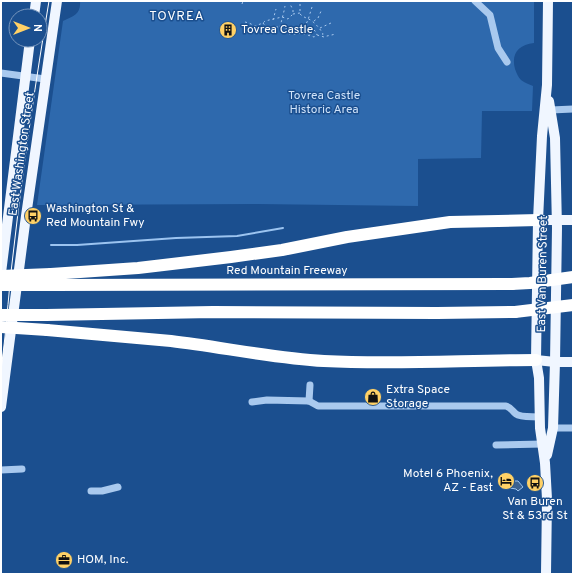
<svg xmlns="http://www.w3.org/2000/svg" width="574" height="575" font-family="Overpass,sans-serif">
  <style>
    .green { fill: #2e69ad }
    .water { fill: #3c6290; stroke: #9cc4f0 }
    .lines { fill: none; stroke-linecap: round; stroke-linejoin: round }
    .stream { stroke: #9cc4f0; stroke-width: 2 }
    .path { stroke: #a9c9ee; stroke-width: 1; stroke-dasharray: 2 3; stroke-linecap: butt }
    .minor { stroke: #a9c9ee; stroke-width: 7 }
    .major { stroke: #f0f6ff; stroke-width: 10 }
    .highway { stroke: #fff; stroke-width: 12 }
    .tram { stroke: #fff; stroke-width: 1 }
    .highway-bridge { stroke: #fff; stroke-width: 12 }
    .labels { text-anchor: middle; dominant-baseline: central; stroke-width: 3; stroke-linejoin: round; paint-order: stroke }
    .poi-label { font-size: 12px; fill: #fff; stroke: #1b4f8f; text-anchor: start }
    .park-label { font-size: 12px; fill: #cfe3fa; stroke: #1b4f8f }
    .street-label { font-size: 12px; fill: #fff; stroke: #1b4f8f }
    .neighbourhood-label { font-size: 13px; letter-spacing: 1px; fill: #fff; stroke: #1b4f8f }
  </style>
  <rect width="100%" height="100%" fill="#1b4f8f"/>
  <path class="green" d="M80 1H534V43C518 45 511 54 515 69 517 74 518 77 521 80 525 83 529 84 533 86L532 111H482L481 158 418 159V206L257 204 37 205 63 21C74 16 81 14 80 1Z"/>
  <path class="water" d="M510 481H518L523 487 518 491 516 489 510 488Z"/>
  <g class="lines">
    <path class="stream" d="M51 245H77L176 238 237 236 283 228"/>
    <g class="path">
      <path d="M242 4 243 1"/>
      <path d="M300 4V14C304 18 308 18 312 21 316 24 321 30 323 34L322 36"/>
      <path d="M293 14 300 13"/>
      <path d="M273 20 276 9"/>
      <path d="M314 21 318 18 322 9"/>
      <path d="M245 22 249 23 255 26 263 23 265 21 282 17 288 19 293 14V10L290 4"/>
      <path d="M263 23 266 27H280L284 29 289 34H296L301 33 314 37 317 35 324 37 327 36 336 34"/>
      <path d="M280 27 284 11 285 6"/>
      <path d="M304 28 309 29 310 35"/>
      <path d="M320 28 331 23"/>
      <path d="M285 29 292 27"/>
      <path d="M309 29C313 29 316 30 317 35"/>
      <path d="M302 32 308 20 312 7"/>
    </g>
    <g class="minor">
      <path d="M475 1 490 15 498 48 507 62"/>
      <path d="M1 73 45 79"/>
      <path d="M551 110 573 109"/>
      <path d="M309 401 310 385"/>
      <path d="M252 402 267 400 309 401 318 406H506C512 408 512 411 516 414 521 418 534 416 540 417"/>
      <path d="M553 428H573"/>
      <path d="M496 445 543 444"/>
      <path d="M1 470 22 469"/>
      <path d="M91 491H102L118 487"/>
    </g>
    <g class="major">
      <path d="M34 16 36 1"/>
      <path d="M538 220H573"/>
      <path d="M1 273 30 40"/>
      <path d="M536 360 555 362H573"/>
      <path d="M1 407 26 216 57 1"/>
      <path d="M547 455 553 428 555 362 557 228 555 138 549 101"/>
      <path d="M546 574 547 499 545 463 540 428 539 378 536 360 538 220 542 136 547 85 548 1"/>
    </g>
    <g class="highway">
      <path d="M51 274 138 268 231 257 282 250 347 237 450 222 538 220"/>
      <path d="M51 285 512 284"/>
      <path d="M46 315 213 312 437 313 515 312"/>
      <path d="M47 330C88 334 130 337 171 341 222 347 272 358 324 361 395 365 465 360 536 360"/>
    </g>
    <path class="tram" d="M1 371C7 327 9 282 15 238 24 159 36 80 49 1"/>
    <g class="highway-bridge">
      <path d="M1 276 51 274"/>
      <path d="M512 284 530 283 573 277"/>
      <path d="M1 285H51"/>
      <path d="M515 312 573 305"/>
      <path d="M1 315H46"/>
      <path d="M1 327 47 330"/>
    </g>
  </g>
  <defs>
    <g id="building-disc" transform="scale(0.9)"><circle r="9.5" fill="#ffd166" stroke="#1b4f8f"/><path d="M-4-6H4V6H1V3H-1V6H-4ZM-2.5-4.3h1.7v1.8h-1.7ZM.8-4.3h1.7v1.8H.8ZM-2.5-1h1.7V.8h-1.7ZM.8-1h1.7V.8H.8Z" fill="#111"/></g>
    <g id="bus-disc" transform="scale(0.9)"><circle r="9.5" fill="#ffd166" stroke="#1b4f8f"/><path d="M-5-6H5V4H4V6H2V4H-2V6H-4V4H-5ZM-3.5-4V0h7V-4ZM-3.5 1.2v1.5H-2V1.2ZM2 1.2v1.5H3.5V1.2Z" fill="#111"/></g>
    <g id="shop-disc" transform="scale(0.9)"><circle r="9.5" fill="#ffd166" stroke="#1b4f8f"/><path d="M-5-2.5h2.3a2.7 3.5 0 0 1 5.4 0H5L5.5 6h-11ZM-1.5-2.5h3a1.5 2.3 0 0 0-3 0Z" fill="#111"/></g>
    <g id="hotel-disc" transform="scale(0.9)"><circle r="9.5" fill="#ffd166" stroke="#1b4f8f"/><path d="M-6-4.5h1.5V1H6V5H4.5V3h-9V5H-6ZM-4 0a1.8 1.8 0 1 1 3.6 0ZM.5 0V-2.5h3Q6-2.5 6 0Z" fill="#111"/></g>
    <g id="office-disc" transform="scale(0.9)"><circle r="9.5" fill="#ffd166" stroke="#1b4f8f"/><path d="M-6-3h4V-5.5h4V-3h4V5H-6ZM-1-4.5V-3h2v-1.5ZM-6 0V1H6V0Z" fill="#111"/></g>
  </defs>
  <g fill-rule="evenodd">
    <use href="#building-disc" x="228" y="30"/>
    <use href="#bus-disc" x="33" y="216"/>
    <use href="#shop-disc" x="373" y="397"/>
    <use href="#hotel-disc" x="506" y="481"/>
    <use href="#bus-disc" x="535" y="483"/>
    <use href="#office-disc" x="64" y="560"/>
  </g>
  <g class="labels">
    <g class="poi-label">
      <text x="241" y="30">Tovrea Castle</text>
      <text x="46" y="209">Washington St &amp;<tspan x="46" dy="14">Red Mountain Fwy</tspan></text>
      <text x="386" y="390">Extra Space<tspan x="386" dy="14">Storage</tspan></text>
      <text x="493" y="474" text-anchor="end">Motel 6 Phoenix,<tspan x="493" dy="14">AZ - East</tspan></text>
      <text x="535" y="502" text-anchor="middle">Van Buren<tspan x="535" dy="14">St &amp; 53rd St</tspan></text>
      <text x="77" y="560">HOM, Inc.</text>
    </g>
    <g class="park-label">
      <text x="324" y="96">Tovrea Castle<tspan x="324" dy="14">Historic Area</tspan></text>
    </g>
    <g class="street-label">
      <text transform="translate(22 154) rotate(-82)">East Washington Street</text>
      <text x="287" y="271">Red Mountain Freeway</text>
      <text transform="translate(543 274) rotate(-89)">East Van Buren Street</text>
    </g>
    <g class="neighbourhood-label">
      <text x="177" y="17">TOVREA</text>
    </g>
  </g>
  <rect width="574" height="575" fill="none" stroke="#ffffff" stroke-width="4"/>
  <g transform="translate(28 28) rotate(90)"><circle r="19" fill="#1b4f8f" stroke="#7695bc"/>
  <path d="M0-3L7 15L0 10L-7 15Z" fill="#ffd166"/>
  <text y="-6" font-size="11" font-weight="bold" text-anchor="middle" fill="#ffffff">N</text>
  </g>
</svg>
